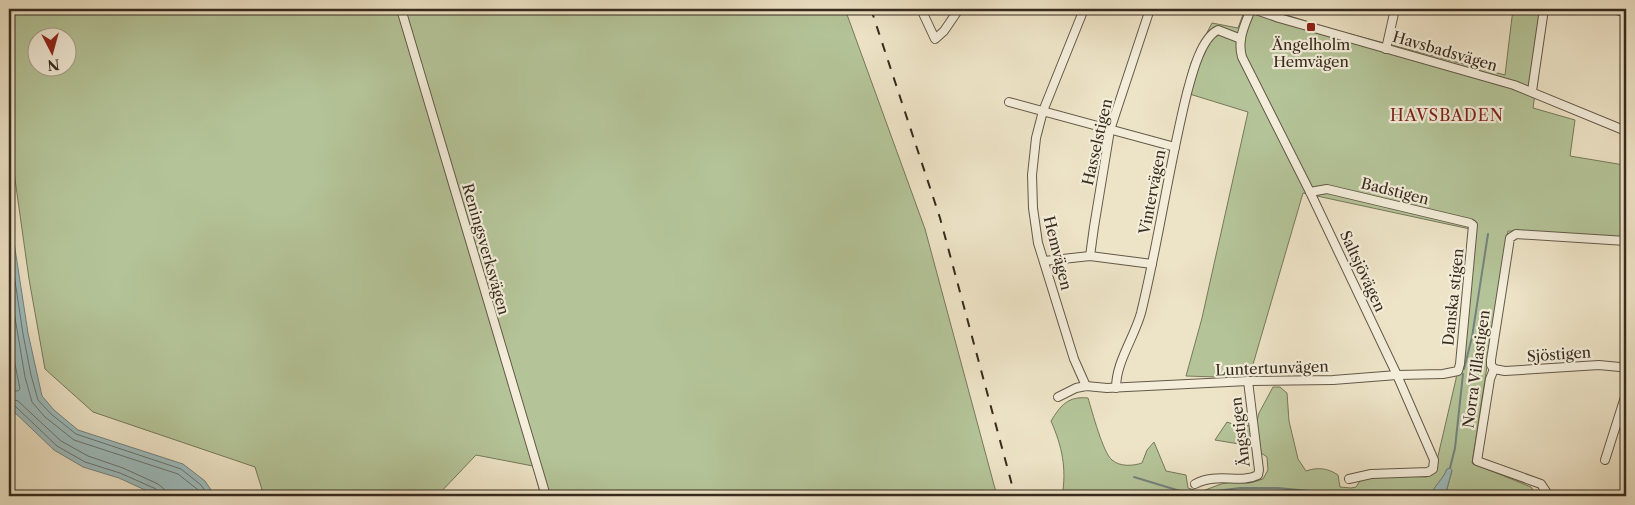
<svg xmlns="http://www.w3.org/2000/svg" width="1635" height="505" font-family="'Libre Caslon Text',serif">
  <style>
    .green { fill: #b4c498; stroke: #76785b; fill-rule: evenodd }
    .water { fill: #9dbcbe; stroke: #74827e }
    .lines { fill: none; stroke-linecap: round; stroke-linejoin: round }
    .shore { stroke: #6a746e; stroke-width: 1 }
    .stream { stroke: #74827e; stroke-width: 2 }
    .street-casing { stroke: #645948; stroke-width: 10 }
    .street { stroke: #f3edda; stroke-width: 8 }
    .rail { stroke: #372b1e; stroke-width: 2; stroke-dasharray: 9 9; stroke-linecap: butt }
    .poi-dot { fill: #8f2418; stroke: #f3edda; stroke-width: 2 }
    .labels { text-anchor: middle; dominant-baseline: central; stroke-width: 4.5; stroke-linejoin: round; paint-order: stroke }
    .poi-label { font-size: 15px; fill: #372b1e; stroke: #f3edda }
    .street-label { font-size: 15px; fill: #372b1e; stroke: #f3edda }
    .neighbourhood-label { font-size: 16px; letter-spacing: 1px; fill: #7a1f14; stroke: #f3edda }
  </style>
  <rect width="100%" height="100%" fill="#ede3c6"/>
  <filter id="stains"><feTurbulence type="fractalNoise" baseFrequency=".004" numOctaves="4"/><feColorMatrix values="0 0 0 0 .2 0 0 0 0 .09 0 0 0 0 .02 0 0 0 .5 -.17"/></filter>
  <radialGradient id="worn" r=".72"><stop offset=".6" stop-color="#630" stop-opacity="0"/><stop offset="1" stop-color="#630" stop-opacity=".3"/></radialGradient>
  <g class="green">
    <path d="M9 9H845L925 229 997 496H541L533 466 476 455 437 496H264L255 467 93 412 45 369 29 279 13 165 9 148ZM38 38H68V68H38Z"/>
    <path d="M1245 9H1267L1335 30 1505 75 1513 9H1547L1533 108 1575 120 1570 156 1624 165 1626 156V237L1508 231 1472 463 1531 487 1537 496H1445L1452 471 1447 469C1443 480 1434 485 1431 496H1062C1067 469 1062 446 1051 421 1061 405 1068 396 1088 398 1092 411 1103 453 1112 460 1120 467 1133 466 1142 463L1147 450 1154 442 1166 471 1186 475 1188 488 1200 492 1221 484 1232 482 1249 483 1263 479 1268 470 1267 457 1251 446 1215 440 1227 422 1241 427 1256 424 1259 413 1273 387H1280L1287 393 1289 421 1298 459 1306 471C1317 467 1328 468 1338 475L1340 487 1351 488 1356 487 1362 478 1390 475 1426 477 1434 473 1456 379 1470 229 1303 193 1249 378 1186 376 1202 318 1248 112 1183 92 1191 63 1212 23 1238 28Z"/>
  </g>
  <g class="water">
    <path d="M9 210 28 333 42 396 54 410 78 430 183 464 205 481 215 496H158L119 478 83 467 54 450 10 408Z"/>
    <path d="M1450 468 1452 470 1445 496H1431C1434 485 1443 480 1447 469Z"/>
  </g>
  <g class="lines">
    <g class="shore">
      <path d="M9 241 23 334 31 375 38 400 51 414 76 434 181 469 201 485 209 496"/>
      <path d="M9 282 25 377 32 402 45 417 74 440 178 474 197 489 202 496"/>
      <path d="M9 334 20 389 18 391 9 390"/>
      <path d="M9 398 18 401 61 441 88 456 123 468 158 484 164 489 165 496"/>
      <path d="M9 404 14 405 57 446 85 462 120 473 156 489 158 492 159 496"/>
    </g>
    <g class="stream">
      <path d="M1464 369 1472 337 1488 234"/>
      <path d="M1450 468 1455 448 1463 374"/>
      <path d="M1134 477 1180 491 1201 495 1216 491 1240 488H1278L1361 496"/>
    </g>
    <g class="street-casing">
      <g id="street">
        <path d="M401 9 546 496"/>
        <path d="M921 9 935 39 944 31 959 9"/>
        <path d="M1084 9 1043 111 1036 138 1032 175 1033 208 1038 243 1074 359 1086 386"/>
        <path d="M1251 9C1245 25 1237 39 1242 57L1310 192 1397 375 1434 460 1433 469 1428 472 1371 474 1349 479"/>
        <path d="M1253 9 1279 18 1514 85 1626 131"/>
        <path d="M1612 9 1626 12"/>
        <path d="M1386 49 1395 9"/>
        <path d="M1532 91 1544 9"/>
        <path d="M1009 102 1175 147"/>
        <path d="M1090 256 1094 227 1110 130 1150 9"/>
        <path d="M1044 261 1090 256 1152 264"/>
        <path d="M1494 369 1505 371 1599 365 1620 367 1626 366"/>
        <path d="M1116 388C1116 362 1134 338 1141 313 1159 240 1169 165 1187 93 1192 74 1201 38 1218 30L1241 39"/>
        <path d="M1058 397 1076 388 1086 386 1107 388 1248 381 1333 380 1397 375 1443 374 1458 371 1460 364 1473 225 1470 223 1327 189 1310 192"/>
        <path d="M1605 460 1625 397 1626 380"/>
        <path d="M1195 484C1216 472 1241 484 1258 475L1259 470 1248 381"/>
        <path d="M1547 493 1541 484 1477 461 1490 379 1494 369 1491 365V360L1510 238 1516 234 1626 241"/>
      </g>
    </g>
    <use href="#street" class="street"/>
    <path class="rail" d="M871 9 940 218 1015 496"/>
  </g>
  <rect class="poi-dot" x="1306" y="22" width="10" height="10" rx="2.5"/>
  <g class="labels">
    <g class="poi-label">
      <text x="1311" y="44">Ängelholm<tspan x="1311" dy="17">Hemvägen</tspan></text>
    </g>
    <g class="street-label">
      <text transform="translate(1445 51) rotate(16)">Havsbadsvägen</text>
      <text transform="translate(1097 142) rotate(-77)">Hasselstigen</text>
      <text transform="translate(1395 191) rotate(14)">Badstigen</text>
      <text transform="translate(1152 192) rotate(-79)">Vintervägen</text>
      <text transform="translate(486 249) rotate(74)">Reningsverksvägen</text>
      <text transform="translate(1058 253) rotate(76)">Hemvägen</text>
      <text transform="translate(1363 271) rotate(65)">Saltsjövägen</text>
      <text transform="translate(1453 297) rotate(-84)">Danska stigen</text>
      <text transform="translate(1559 354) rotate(-4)">Sjöstigen</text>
      <text transform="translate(1272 368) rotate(-2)">Luntertunvägen</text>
      <text transform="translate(1476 369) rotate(-82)">Norra Villastigen</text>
      <text transform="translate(1240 432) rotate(-97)">Ängstigen</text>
    </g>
    <g class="neighbourhood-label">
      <text x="1447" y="115">HAVSBADEN</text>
    </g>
  </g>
  <rect width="1635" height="505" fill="none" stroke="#ede3c6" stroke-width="30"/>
  <rect x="10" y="10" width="1615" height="485" fill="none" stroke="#372b1e" stroke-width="2.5"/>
  <rect x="15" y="15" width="1605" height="475" fill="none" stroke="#372b1e"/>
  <g transform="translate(52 52) rotate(174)"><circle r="24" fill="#f3edda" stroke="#a89f8f"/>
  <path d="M0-4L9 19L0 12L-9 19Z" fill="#8f2418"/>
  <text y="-8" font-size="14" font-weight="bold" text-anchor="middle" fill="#372b1e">N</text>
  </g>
  <rect width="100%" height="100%" filter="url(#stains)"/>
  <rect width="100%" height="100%" fill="url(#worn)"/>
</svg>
